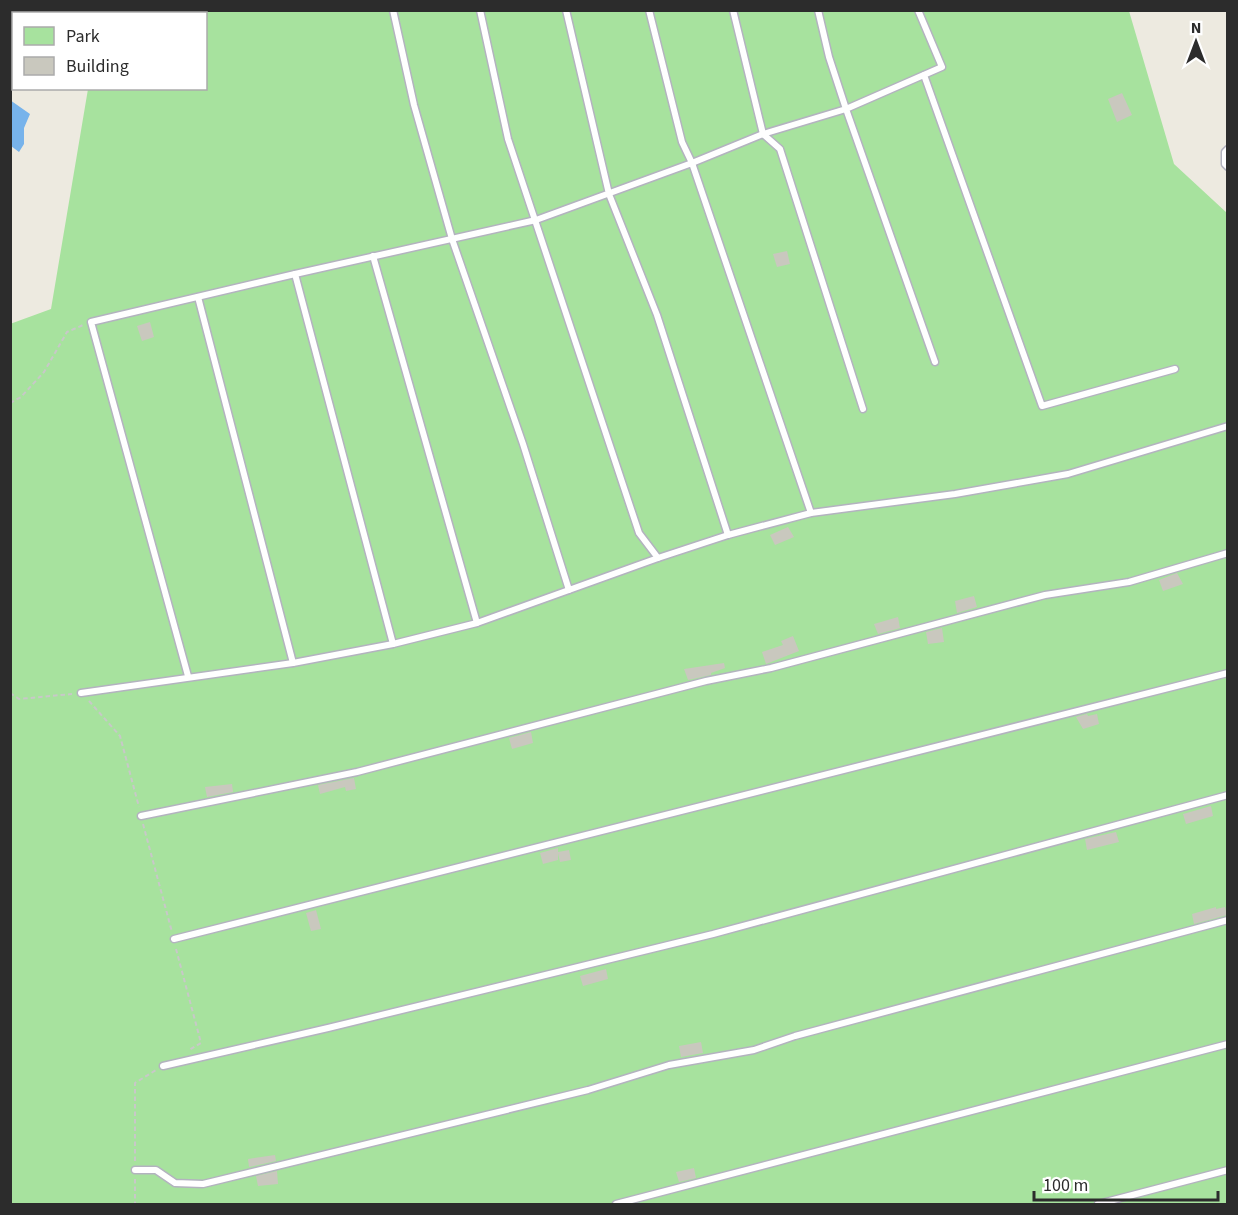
<svg xmlns="http://www.w3.org/2000/svg" width="1238" height="1215" font-family="'Source Sans 3',sans-serif">
  <style>
    .green { fill: #a7e29e }
    .water { fill: #77b3eb }
    .building { fill: #c9c8be }
    .lines { fill: none; stroke-linecap: round; stroke-linejoin: round }
    .service-casing { stroke: #b3b3bf; stroke-width: 9 }
    .path { stroke: #c8c8c8; stroke-width: 2; stroke-dasharray: 4.5 3; stroke-linecap: butt }
    .service { stroke: #fff; stroke-width: 6 }
  </style>
  <rect width="100%" height="100%" fill="#edeae0"/>
  <path class="green" d="M101 11H1129L1174 164 1227 213V1204H11L10 324 51 309 88 89 206 88V14L101 13Z"/>
  <path class="water" d="M10 100 30 114 24 128V144L19 152 11 146Z"/>
  <g class="building">
    <path d="M1122 93 1132 115 1117 122 1108 99Z"/>
    <path d="M787 251 790 264 777 267 773 254Z"/>
    <path d="M150 322 154 337 142 341 137 326Z"/>
    <path d="M788 527 794 537 775 545 770 535Z"/>
    <path d="M1177 573 1183 584 1163 591 1159 580Z"/>
    <path d="M974 596 977 607 957 613 955 601Z"/>
    <path d="M898 617 900 628 878 634 874 624Z"/>
    <path d="M942 628 944 642 928 644 926 632Z"/>
    <path d="M793 636 799 651 766 664 762 652 783 645 781 641Z"/>
    <path d="M724 663 725 668 711 673V675L688 680 684 669Z"/>
    <path d="M1087 714 1088 716 1097 714 1099 724 1083 729 1076 717Z"/>
    <path d="M531 732 533 743 512 749 509 738Z"/>
    <path d="M354 778 356 789 346 791 345 787 320 794 318 785Z"/>
    <path d="M232 784 233 792 207 797 205 787Z"/>
    <path d="M1211 806 1213 816 1186 824 1183 814Z"/>
    <path d="M1116 832 1119 842 1087 850 1085 839Z"/>
    <path d="M558 848V852L569 850 571 860 560 862 558 853V860L543 864 540 853Z"/>
    <path d="M1216 907V909L1225 907 1227 915 1194 924 1192 914Z"/>
    <path d="M316 910 321 929 311 931 306 913Z"/>
    <path d="M606 969 608 979 583 986 580 976Z"/>
    <path d="M701 1042 703 1053 681 1057 679 1046Z"/>
    <path d="M275 1155 276 1161 249 1167 248 1159Z"/>
    <path d="M694 1168 696 1178 679 1182 676 1172Z"/>
    <path d="M277 1171 278 1184 258 1186 256 1176Z"/>
  </g>
  <g class="lines">
    <g class="service-casing">
      <g id="service">
        <path d="M393 10 414 105 452 239 523 444 569 590"/>
        <path d="M480 10 508 139 639 533 658 558 728 535"/>
        <path d="M649 10 682 142 692 163 763 134 846 109 829 57 818 10"/>
        <path d="M733 10 763 134 780 149 863 409"/>
        <path d="M918 10 942 67 846 109 935 362"/>
        <path d="M924 75 1042 406 1175 369"/>
        <path d="M1228 149 1225 152V164L1228 167"/>
        <path d="M373 256 477 623"/>
        <path d="M295 274 393 644"/>
        <path d="M198 297 293 663"/>
        <path d="M811 513 955 494 1068 474 1228 426"/>
        <path d="M188 676 91 322 295 274 536 220 692 163 811 513 728 535 657 315 609 194 566 10"/>
        <path d="M81 693 293 663 393 644 477 623 658 558"/>
        <path d="M141 816 357 772 706 681 771 668 1045 595 1129 582 1228 553"/>
        <path d="M174 939 1228 673"/>
        <path d="M163 1066 328 1028 713 934 1228 795"/>
        <path d="M135 1170H156L175 1183 203 1184 588 1090 669 1065 754 1050 795 1036 1228 920"/>
        <path d="M616 1204 1228 1044"/>
        <path d="M1098 1204 1228 1170"/>
      </g>
    </g>
    <g class="path">
      <path d="M10 403 21 397 44 372 67 332 83 325"/>
      <path d="M10 693 19 699 72 694"/>
      <path d="M89 701 120 736 139 807"/>
      <path d="M143 824 172 932"/>
      <path d="M176 949 201 1043 189 1050"/>
      <path d="M135 1161V1083L156 1070"/>
      <path d="M135 1179V1204"/>
    </g>
    <use href="#service" class="service"/>
  </g>
  <rect width="1238" height="1215" fill="none" stroke="#2c2c2c" stroke-width="24"/>
  <rect x="12" y="12" width="195" height="78" fill="#ffffff" stroke="#ababab" stroke-width="1.5"/>
  <rect x="24" y="27" width="30" height="18" fill="#a7e29e" stroke="#ababab" stroke-width="1.5"/>
  <text x="66" y="42" font-size="18" fill="#2c2c2c">Park</text>
  <rect x="24" y="57" width="30" height="18" fill="#c9c8be" stroke="#ababab" stroke-width="1.5"/>
  <text x="66" y="72" font-size="18" fill="#2c2c2c">Building</text>
  <g transform="translate(1196 42)" stroke="#ffffff" stroke-width="4.5" paint-order="stroke">
  <path d="M0-4.5L10 22L0 15L-10 22Z" fill="#2c2c2c"/>
  <text y="-9" font-size="16" font-weight="bold" text-anchor="middle" fill="#2c2c2c">N</text>
  </g>
  <path d="M1034 1191v9h184v-9" fill="none" stroke="#2c2c2c" stroke-width="3"/>
  <text x="1043" y="1191" font-size="18" fill="#2c2c2c" stroke="#ffffff" stroke-width="4.5" paint-order="stroke">100 m</text>
</svg>
